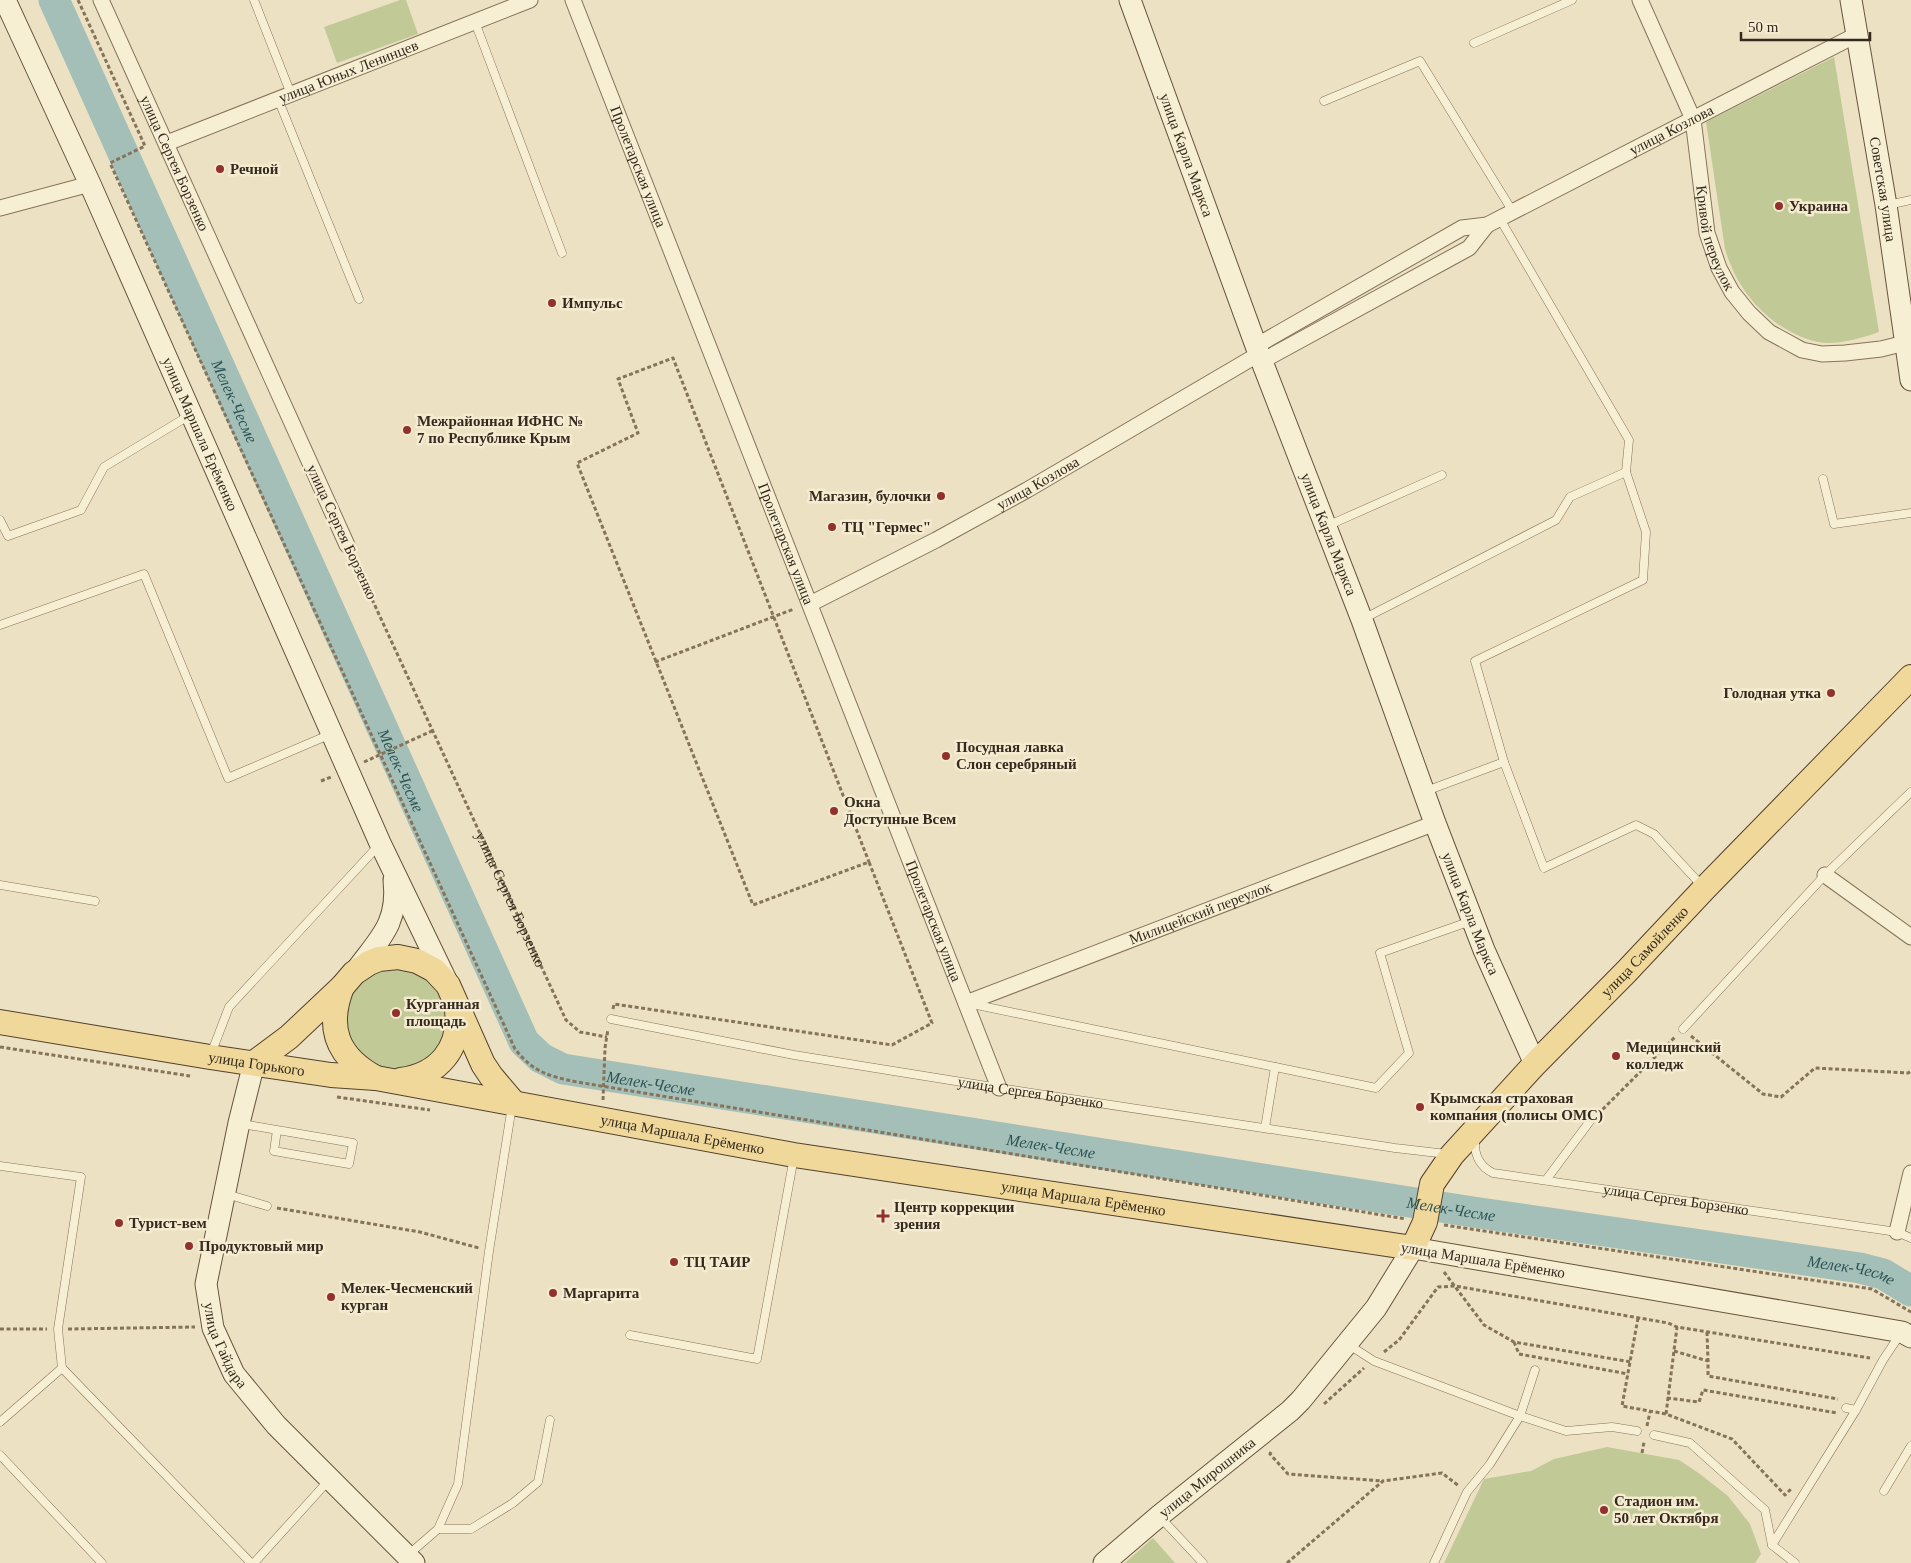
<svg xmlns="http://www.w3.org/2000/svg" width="1911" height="1563" font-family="Georgia,serif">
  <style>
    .green { fill: #c1ca96 }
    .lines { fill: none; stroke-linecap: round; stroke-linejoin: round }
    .river { stroke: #a4bfb8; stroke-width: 31 }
    .lane-casing { stroke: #85735a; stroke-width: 9 }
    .street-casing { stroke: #85735a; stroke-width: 17 }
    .secondary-casing { stroke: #67543d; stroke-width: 23 }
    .primary-casing { stroke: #53412e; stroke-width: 26 }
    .path { stroke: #85735a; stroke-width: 3; stroke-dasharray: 4 2.5; stroke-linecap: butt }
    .lane { stroke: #f7efd4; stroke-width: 8 }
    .street { stroke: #f7efd4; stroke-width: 15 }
    .secondary { stroke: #f7efd4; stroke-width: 21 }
    .primary { stroke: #efd89a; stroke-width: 24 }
    .poi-dot { fill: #92302c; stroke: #f4ebd1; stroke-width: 2 }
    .labels { text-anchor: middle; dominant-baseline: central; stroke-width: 5; stroke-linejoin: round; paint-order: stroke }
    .street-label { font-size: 15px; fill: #352a1d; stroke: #f4ebd1 }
    .poi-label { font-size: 15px; font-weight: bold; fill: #352a1d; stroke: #f4ebd1; text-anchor: start }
    .water-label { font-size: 16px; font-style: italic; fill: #2d5554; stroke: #f4ebd1 }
  </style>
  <rect width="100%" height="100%" fill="#ece1c2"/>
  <g class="green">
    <path d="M400 0H406L418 34 337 63 324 27Z"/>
    <path d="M1834 57 1879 332C1862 338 1845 343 1827 343 1817 343 1806 339 1797 335 1761 318 1736 287 1725 249L1706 122Z"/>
    <circle cx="396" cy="1018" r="51"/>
    <path d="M1607 1447 1679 1460 1700 1474 1728 1496 1750 1524 1761 1554 1755 1563H1444L1484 1479 1531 1471 1554 1459Z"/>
    <path d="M1153 1538 1175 1563H1125Z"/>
  </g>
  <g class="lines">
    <path class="river" id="s1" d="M54 0 524 1042 541 1058 563 1069 1473 1212 1860 1268 1883 1274 1911 1291"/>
    <g class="lane-casing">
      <g id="lane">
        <path d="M254 0 291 94"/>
        <path d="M475 22 562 253"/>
        <path d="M1474 43 1572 0"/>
        <path d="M278 99 359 299"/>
        <path d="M1324 101 1420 61 1513 212"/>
        <path d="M1888 205 1911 200"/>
        <path d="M1500 219 1629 440 1626 472 1646 532 1643 580 1475 661 1504 762 1544 868 1636 825 1654 834 1703 887"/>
        <path d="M1823 479 1834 524 1911 513"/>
        <path d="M0 520 8 536 81 510 104 467 190 415"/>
        <path d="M1327 526 1442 475"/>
        <path d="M1363 619 1556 520 1570 497 1626 472"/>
        <path d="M0 625 144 574 228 778 331 734"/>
        <path d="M1426 791 1504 762"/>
        <path d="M0 885 95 901"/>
        <path d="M972 1004 1376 1088 1409 1053 1380 953 1471 921"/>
        <path id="s3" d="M611 1019 794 1055 999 1088 1395 1148 1447 1154"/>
        <path d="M1683 1029 1825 875 1911 792"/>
        <path d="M211 1054 229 1007 379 845"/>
        <path d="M242 1124 353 1143 349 1164 274 1151 277 1130"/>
        <path d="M1265 1128 1275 1067"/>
        <path id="s4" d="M1475 1139C1474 1155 1479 1166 1493 1173L1897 1232 1911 1238"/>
        <path d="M0 1166 81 1177 58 1329 62 1368 251 1563"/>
        <path d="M1546 1180 1590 1121"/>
        <path d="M226 1194 267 1206"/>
        <path d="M630 1335 757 1359 794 1157"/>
        <path d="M1349 1345 1374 1361 1520 1416 1566 1431 1612 1427 1637 1431"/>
        <path d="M1846 1408 1856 1410"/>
        <path d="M0 1422 62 1368"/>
        <path d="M1654 1435 1690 1443 1765 1510 1772 1545 1795 1563"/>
        <path d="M0 1455 102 1563"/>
        <path d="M1884 1491 1911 1446"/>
        <path d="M1160 1517 1203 1563"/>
        <path d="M438 1529H471L513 1503 538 1482 550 1420"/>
        <path d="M1772 1545 1856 1410 1883 1360 1901 1333"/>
        <path d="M408 1555 438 1529 458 1484 489 1251 512 1106"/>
        <path d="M254 1563 329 1480"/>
        <path d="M1434 1563 1467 1492 1490 1464 1520 1416 1535 1370"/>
      </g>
    </g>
    <g class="street-casing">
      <g id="street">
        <path id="s5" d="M101 0 347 545"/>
        <path id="s6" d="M573 0 999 1088"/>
        <path id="s7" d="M1640 0 1693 119 1707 233 1719 268 1732 292 1749 313 1769 332 1802 350 1822 354 1845 353 1881 349 1905 343"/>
        <path id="s8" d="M167 143 530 0"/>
        <path d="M0 208 90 184"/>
        <path id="s9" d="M1256 346 1462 228 1487 225 1856 35"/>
        <path d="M1262 361 1469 248 1487 225"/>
        <path id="s10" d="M810 604 936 540 1027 490 1259 354"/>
        <path d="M1825 875 1911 937"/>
        <path id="s11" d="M966 1003 1435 823"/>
        <path d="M1897 1232 1911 1173"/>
      </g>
    </g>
    <g class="secondary-casing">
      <g id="secondary">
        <path id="s12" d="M5 0 90 184 380 843 447 982"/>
        <path id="s13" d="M1130 0 1259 354 1362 620 1435 823 1484 950 1535 1064"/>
        <path id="s14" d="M1851 0 1886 205 1911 380"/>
        <path d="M355 972C379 939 399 924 394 880"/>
        <path id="s15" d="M254 1063 239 1123 206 1284 213 1328 234 1374 276 1425 414 1563"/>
        <path id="s16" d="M1104 1563 1159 1516 1290 1411 1301 1400 1376 1308 1413 1248 1902 1332 1911 1337"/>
      </g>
    </g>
    <g class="primary-casing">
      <g id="primary">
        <path d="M342 987C326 1028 337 1057 376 1078"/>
        <path id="s17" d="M0 1022 210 1057 331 1075 376 1078 794 1155 1413 1248 1425 1222 1432 1184 1452 1155 1535 1064 1626 972 1705 888 1911 677"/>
        <path d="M254 1063 289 1037 342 987 354 973 369 963 379 959 398 957 417 961 434 970 448 985 483 1064 491 1076 513 1102"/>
        <path d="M401 1080C439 1075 461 1048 457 1010"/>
      </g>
    </g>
    <g class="path">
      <path d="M78 0 145 146 110 163 515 1049C534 1073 549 1076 577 1082L1406 1219"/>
      <path id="s2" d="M353 558 566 1020 580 1032 607 1037"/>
      <path d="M655 662 794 609"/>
      <path d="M364 762 434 730"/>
      <path d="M321 781 331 777"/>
      <path d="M613 1009 614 1004 892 1045 932 1023 869 862 753 905 577 463 638 433 618 379 673 358 869 862"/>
      <path d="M1691 1036 1763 1094 1781 1097 1815 1068 1908 1073 1911 1071"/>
      <path d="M0 1047 190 1076"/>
      <path d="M337 1097 430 1110"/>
      <path d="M603 1100 605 1048 608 1029"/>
      <path d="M1598 1114 1675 1037"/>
      <path d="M277 1208 420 1232 479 1248"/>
      <path d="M1444 1225 1872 1289 1911 1312"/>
      <path d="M1444 1272 1484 1325 1514 1342 1631 1362"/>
      <path d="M1638 1318 1622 1406 1666 1414 1732 1439 1785 1495 1791 1489"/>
      <path d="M0 1329H47"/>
      <path d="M68 1329 195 1327"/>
      <path d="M1707 1332 1708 1361"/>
      <path d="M1514 1342 1519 1354 1628 1374"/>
      <path d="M1674 1351 1708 1361V1376L1838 1399"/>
      <path d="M1384 1352 1399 1340 1438 1287 1455 1286 1668 1323 1677 1327 1870 1358"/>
      <path d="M1667 1398 1699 1402 1703 1390 1837 1413"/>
      <path d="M1324 1404 1364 1368"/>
      <path d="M1666 1414 1677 1327"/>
      <path d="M1647 1426 1650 1412"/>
      <path d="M1271 1452 1270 1454 1288 1474 1383 1481"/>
      <path d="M1642 1453 1644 1442"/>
      <path d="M1287 1563 1383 1481 1442 1473 1459 1486"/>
    </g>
    <use href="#lane" class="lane"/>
    <use href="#street" class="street"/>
    <use href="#secondary" class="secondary"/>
    <use href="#primary" class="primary"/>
  </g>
  <g class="poi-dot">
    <circle cx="220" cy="169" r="5"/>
    <circle cx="1779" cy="206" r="5"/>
    <circle cx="552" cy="303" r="5"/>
    <circle cx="407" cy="430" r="5"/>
    <circle cx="941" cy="496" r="5"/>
    <circle cx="832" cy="527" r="5"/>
    <circle cx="1831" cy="693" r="5"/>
    <circle cx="946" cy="756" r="5"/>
    <circle cx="834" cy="811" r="5"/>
    <circle cx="396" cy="1013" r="5"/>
    <circle cx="1616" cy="1056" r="5"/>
    <circle cx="1420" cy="1107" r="5"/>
    <path d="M880.5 1208.5h5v5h5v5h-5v5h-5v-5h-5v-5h5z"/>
    <circle cx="119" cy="1223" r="5"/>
    <circle cx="189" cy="1246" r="5"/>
    <circle cx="674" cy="1262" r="5"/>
    <circle cx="553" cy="1293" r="5"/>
    <circle cx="331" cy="1297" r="5"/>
    <circle cx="1604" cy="1510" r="5"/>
  </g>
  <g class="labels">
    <g class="street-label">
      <text stroke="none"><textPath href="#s8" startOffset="195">улица Юных Ленинцев</textPath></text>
      <text stroke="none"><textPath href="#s9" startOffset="470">улица Козлова</textPath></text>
      <text stroke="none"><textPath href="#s13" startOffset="165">улица Карла Маркса</textPath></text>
      <text stroke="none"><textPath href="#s5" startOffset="179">улица Сергея Борзенко</textPath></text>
      <text stroke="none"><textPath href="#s6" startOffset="179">Пролетарская улица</textPath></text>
      <text stroke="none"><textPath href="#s14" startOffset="192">Советская улица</textPath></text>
      <text stroke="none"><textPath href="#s7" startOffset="252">Кривой переулок</textPath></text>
      <text stroke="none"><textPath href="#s12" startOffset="476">улица Маршала Ерёменко</textPath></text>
      <text stroke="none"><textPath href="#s10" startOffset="258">улица Козлова</textPath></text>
      <text transform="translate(342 532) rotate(65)">улица Сергея Борзенко</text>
      <text stroke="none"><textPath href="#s13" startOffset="570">улица Карла Маркса</textPath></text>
      <text stroke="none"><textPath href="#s6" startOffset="584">Пролетарская улица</textPath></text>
      <text stroke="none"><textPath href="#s2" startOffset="376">улица Сергея Борзенко</textPath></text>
      <text stroke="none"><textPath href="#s11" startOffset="251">Милицейский переулок</textPath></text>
      <text stroke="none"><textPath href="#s13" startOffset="975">улица Карла Маркса</textPath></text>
      <text stroke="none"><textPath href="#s6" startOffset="989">Пролетарская улица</textPath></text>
      <text stroke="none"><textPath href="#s17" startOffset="1814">улица Самойленко</textPath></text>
      <text stroke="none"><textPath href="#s17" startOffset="260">улица Горького</textPath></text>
      <text stroke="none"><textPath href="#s3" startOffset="426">улица Сергея Борзенко</textPath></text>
      <text stroke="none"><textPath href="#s17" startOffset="692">улица Маршала Ерёменко</textPath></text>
      <text stroke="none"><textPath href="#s17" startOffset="1098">улица Маршала Ерёменко</textPath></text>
      <text stroke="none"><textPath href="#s4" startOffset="226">улица Сергея Борзенко</textPath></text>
      <text transform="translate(1483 1260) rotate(9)">улица Маршала Ерёменко</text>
      <text stroke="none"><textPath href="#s15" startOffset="291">улица Гайдара</textPath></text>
      <text stroke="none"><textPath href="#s16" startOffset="134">улица Мирошника</textPath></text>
    </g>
    <g class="poi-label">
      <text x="230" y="169">Речной</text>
      <text x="1789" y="206">Украина</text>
      <text x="562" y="303">Импульс</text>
      <text x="417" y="421">Межрайонная ИФНС №<tspan x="417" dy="17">7 по Республике Крым</tspan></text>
      <text x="931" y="496" text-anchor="end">Магазин, булочки</text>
      <text x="842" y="527">ТЦ "Гермес"</text>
      <text x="1821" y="693" text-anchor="end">Голодная утка</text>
      <text x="956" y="747">Посудная лавка<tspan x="956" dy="17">Слон серебряный</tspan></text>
      <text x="844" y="802">Окна<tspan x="844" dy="17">Доступные Всем</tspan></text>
      <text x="406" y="1004">Курганная<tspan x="406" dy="17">площадь</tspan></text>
      <text x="1626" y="1047">Медицинский<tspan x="1626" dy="17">колледж</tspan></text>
      <text x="1430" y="1098">Крымская страховая<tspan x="1430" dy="17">компания (полисы ОМС)</tspan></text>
      <text x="894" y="1207">Центр коррекции<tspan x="894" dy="17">зрения</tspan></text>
      <text x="129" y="1223">Турист-вем</text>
      <text x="199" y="1246">Продуктовый мир</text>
      <text x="684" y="1262">ТЦ ТАИР</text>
      <text x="341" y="1288">Мелек-Чесменский<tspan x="341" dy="17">курган</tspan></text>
      <text x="563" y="1293">Маргарита</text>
      <text x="1614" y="1501">Стадион им.<tspan x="1614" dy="17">50 лет Октября</tspan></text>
    </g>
    <g class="water-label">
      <text stroke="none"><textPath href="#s1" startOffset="440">Мелек-Чесме</textPath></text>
      <text stroke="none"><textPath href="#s1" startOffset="845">Мелек-Чесме</textPath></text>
      <text stroke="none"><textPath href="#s1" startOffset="1280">Мелек-Чесме</textPath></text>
      <text stroke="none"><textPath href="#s1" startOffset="1685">Мелек-Чесме</textPath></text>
      <text stroke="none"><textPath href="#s1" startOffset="2090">Мелек-Чесме</textPath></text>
      <text stroke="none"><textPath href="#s1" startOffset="2495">Мелек-Чесме</textPath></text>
    </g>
  </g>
  <path d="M1741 32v8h129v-8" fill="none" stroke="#352a1d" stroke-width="2.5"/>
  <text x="1748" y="32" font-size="15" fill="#352a1d" stroke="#f4ebd1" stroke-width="4" paint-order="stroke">50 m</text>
</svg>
